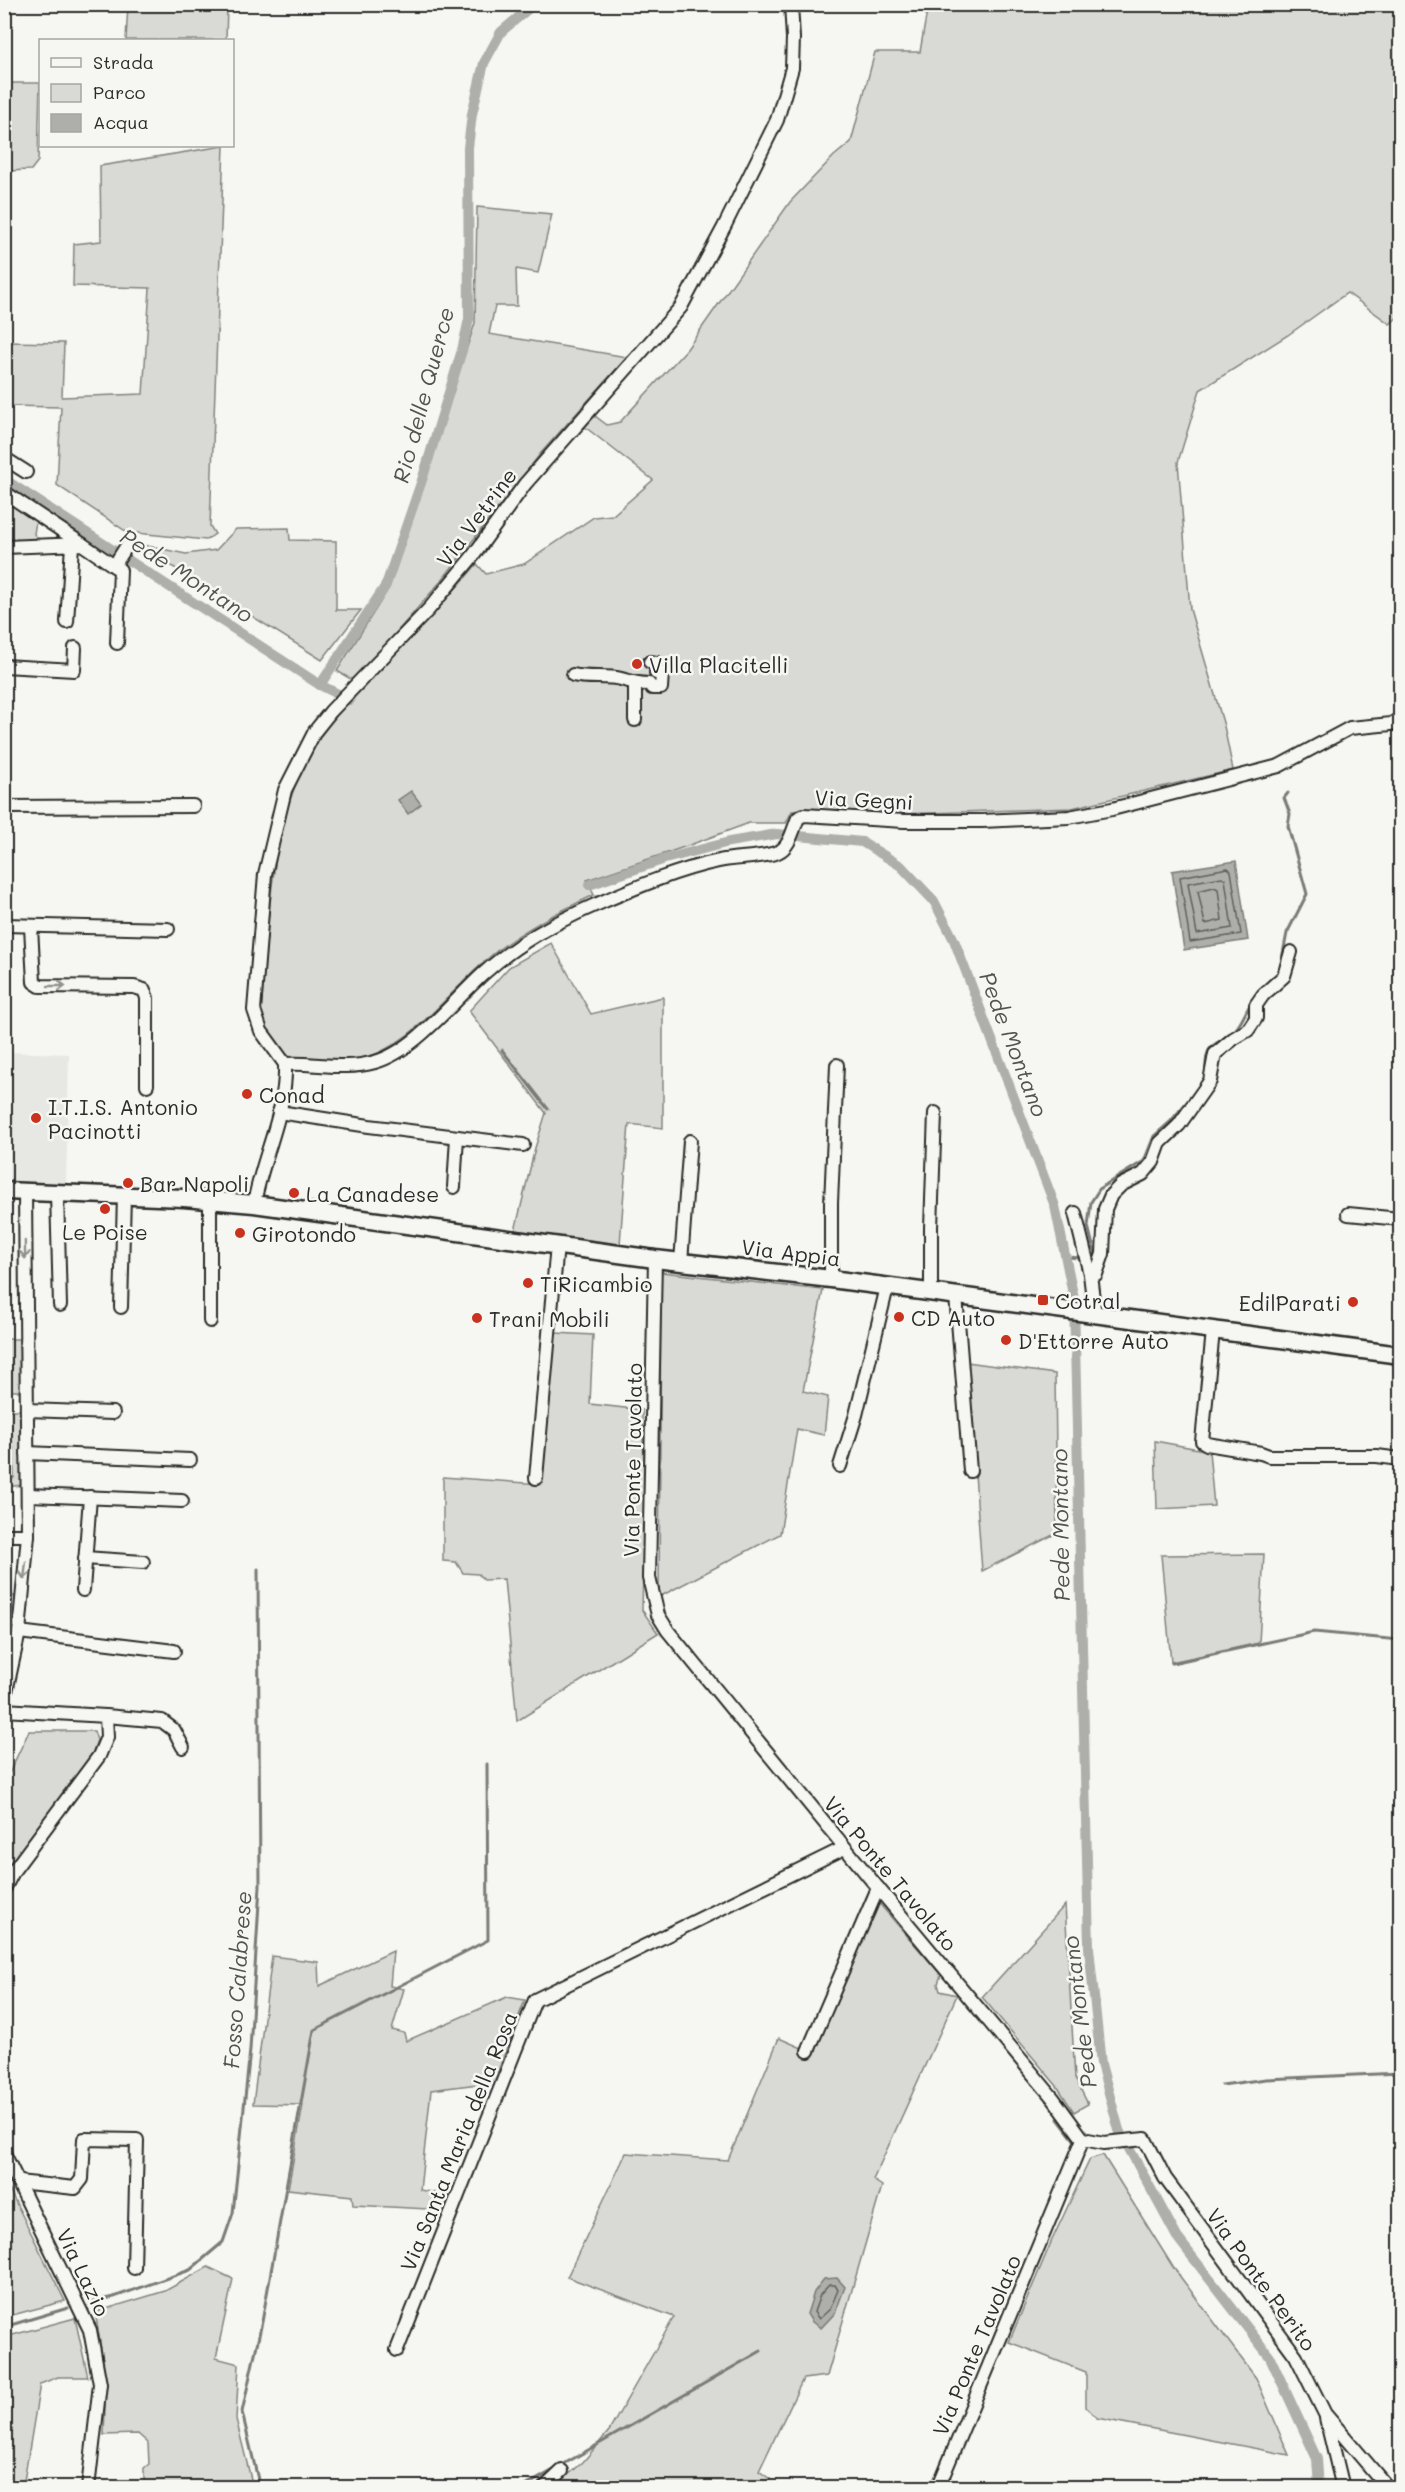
<svg xmlns="http://www.w3.org/2000/svg" width="1405" height="2492" font-family="Mali,sans-serif">
  <style>
    .built { fill: #e7e7e3 }
    .green { fill: #d9d9d5; stroke: #828280; stroke-width: 1.5 }
    .water { fill: #aeaeab; stroke: #7a7a78; stroke-width: 1.5 }
    .lines { fill: none; stroke-linecap: round; stroke-linejoin: round }
    .shore { stroke: #5f5f5e; stroke-width: 1.5 }
    .stream { stroke: #7a7a78; stroke-width: 3 }
    .canal { stroke: #aeaeab; stroke-width: 10 }
    .minor-casing { stroke: #2b2b2b; stroke-width: 16 }
    .major-casing { stroke: #2b2b2b; stroke-width: 21 }
    .minor { stroke: #f6f6f2; stroke-width: 12 }
    .major { stroke: #f6f6f2; stroke-width: 16 }
    .oneway { stroke: #90908e }
    .poi-dot { fill: #c8321e; stroke: #f6f6f2; stroke-width: 2 }
    .labels { text-anchor: middle; dominant-baseline: central; stroke-width: 5; stroke-linejoin: round; paint-order: stroke }
    .street-label { font-size: 21px; fill: #2b2b2b; stroke: #f6f6f2 }
    .poi-label { font-size: 21px; fill: #2b2b2b; stroke: #f6f6f2; text-anchor: start }
    .water-label { font-size: 22px; font-style: italic; fill: #525251; stroke: #f6f6f2 }
  </style>
  <rect width="100%" height="100%" fill="#f6f6f2"/>
  <filter id="ink" filterUnits="userSpaceOnUse"><feTurbulence type="fractalNoise" baseFrequency=".0167" numOctaves="2"/><feDisplacementMap in="SourceGraphic" scale="12" xChannelSelector="R" yChannelSelector="G"/><feConvolveMatrix kernelMatrix="1 2 1 2 8 2 1 2 1" color-interpolation-filters="sRGB"/></filter>
  <g filter="url(#ink)">
    <path class="built" d="M5 1052 69 1054 66 1183 5 1182Z"/>
    <g class="green">
      <path d="M128 5H227L226 40H126Z"/>
      <path d="M928 5H1400V315L1390 324 1347 293 1288 335 1200 390 1178 462 1190 609 1224 726 1233 770 1072 808 900 814 792 811 786 823H749L687 846 587 880 594 895C556 913 517 932 485 961 443 998 409 1050 352 1062 336 1065 309 1060 292 1059 277 1047 267 1031 261 1013 268 928 269 827 311 751 328 721 355 696 379 671 412 636 446 601 477 564L486 574 524 564 594 517 613 515 653 480 585 427 595 416 607 425 620 422 687 349 790 202 834 156 851 142 875 52H920Z"/>
      <path d="M5 83H40L38 161 31 170 5 171Z"/>
      <path d="M224 146 210 526 215 534 206 540 127 532 57 485 61 407 5 406V342L64 343 62 397 143 394 150 288 73 286 74 244 101 241 100 166Z"/>
      <path d="M477 207 552 214 538 273 516 269 517 306H495L489 334 627 357 541 453 442 580 354 681 337 671 389 588 475 323Z"/>
      <path d="M4 500 36 521 34 534 41 543 5 544Z"/>
      <path d="M289 528 290 540 336 541V610H361L322 660 141 547 143 545 186 554 216 550 236 529Z"/>
      <path d="M551 943 591 1014 663 997V1128L629 1124 620 1244 515 1231 535 1148 546 1113 469 1011 509 967Z"/>
      <path d="M661 1272 823 1290 803 1391 828 1397 824 1435 797 1429 780 1534 659 1597Z"/>
      <path d="M555 1333 593 1335 590 1404 642 1410 645 1493 642 1610 658 1633 517 1721 504 1579 484 1580 478 1574 463 1573 456 1562 443 1561V1477L541 1484Z"/>
      <path d="M4 1339H19L22 1391H5Z"/>
      <path d="M967 1362 1055 1374 1057 1533 982 1571Z"/>
      <path d="M5 1410H20L23 1485 5 1487V1479L14 1478 13 1448H5Z"/>
      <path d="M1155 1441 1209 1451 1214 1506 1157 1509Z"/>
      <path d="M1264 1554 1259 1643 1171 1662 1161 1555Z"/>
      <path d="M5 1596H15L14 1622H5Z"/>
      <path d="M29 1731H94L97 1740 92 1754 5 1872V1782Z"/>
      <path d="M877 1901 941 1975 938 1984 940 1991 957 1995 873 2180 882 2186 827 2376 803 2379 759 2471 770 2479 765 2487 553 2488 583 2462 609 2431 674 2317 567 2277 626 2153 728 2160 779 2038 811 2052Z"/>
      <path d="M1065 1905 1075 2078 1088 2104 1074 2112 1057 2086 982 1997Z"/>
      <path d="M393 1951 390 1986 404 1989 392 2030 404 2033 406 2041 507 1997 525 2000 494 2082 431 2090 420 2190 452 2196 447 2210 353 2205 352 2196 288 2189 303 2105 253 2104 272 1956 318 1962 319 1986Z"/>
      <path d="M1103 2155 1173 2267 1256 2378 1289 2455 1097 2418 1086 2407V2372L1009 2342 1052 2240 1090 2159Z"/>
      <path d="M4 2179 65 2301 5 2317H4Z"/>
      <path d="M208 2267 233 2279 216 2358 239 2364 236 2419 253 2487H144V2468L149 2464 148 2443 138 2434 104 2435 106 2381 96 2317 99 2311 165 2291Z"/>
      <path d="M75 2318 88 2377H58L40 2384 23 2487H5V2337Z"/>
    </g>
    <g class="water">
      <path d="M411 791 421 804 408 814 398 800Z"/>
      <path d="M1236 861 1248 940 1184 950 1172 871Z"/>
      <path d="M837 2278 845 2287 835 2313 821 2328 812 2322 807 2314 814 2292 824 2279Z"/>
    </g>
    <g class="lines">
      <g class="shore">
        <path d="M1228 868 1231 871 1241 934 1190 942 1180 877Z"/>
        <path d="M1222 877 1225 879 1232 928 1197 934 1188 883Z"/>
        <path d="M1214 887 1218 889 1222 920 1205 924 1198 891Z"/>
        <path d="M829 2285H835L838 2290 830 2309 819 2319 814 2312 820 2295Z"/>
      </g>
      <g class="stream">
        <path d="M1280 969 1287 933 1307 894 1288 826 1290 814 1284 798 1288 793"/>
        <path d="M1256 995 1274 977"/>
        <path d="M502 1050 548 1109"/>
        <path d="M1206 1074C1204 1036 1219 1049 1236 1029 1242 1022 1246 1011 1251 1003"/>
        <path d="M1065 1257 1082 1258"/>
        <path d="M1089 1258 1095 1254 1088 1226 1091 1202 1100 1188 1144 1161 1154 1136 1171 1121 1195 1092"/>
        <path d="M1172 1663 1314 1632 1400 1640"/>
        <path d="M1222 2085 1266 2079 1400 2073"/>
        <path d="M1058 2119 1075 2141V2144"/>
        <path d="M90 2302 114 2297 190 2270 223 2242 233 2213 250 2050 260 1886 258 1569"/>
        <path d="M4 2327 68 2308"/>
        <path d="M989 2349 1072 2150"/>
        <path d="M260 2488 242 2412 262 2322 314 2030 488 1940 487 1764"/>
        <path d="M522 2488 761 2351"/>
      </g>
      <g class="canal">
        <path d="M4 479 320 685 350 700"/>
        <path d="M320 685 386 585 423 477 462 350 469 319 468 148 472 114 484 63 501 32 534 4"/>
        <path d="M589 885 665 859 729 842 777 834 862 842 901 866 934 901 954 940 1055 1206 1074 1299 1089 1948 1101 2064 1119 2130 1177 2237 1270 2357 1317 2459 1319 2488"/>
      </g>
      <g class="minor-casing">
        <g id="minor">
          <path d="M4 458 26 472"/>
          <path d="M4 492 82 544"/>
          <path d="M4 547 82 544 120 570 117 643"/>
          <path d="M114 566 126 547"/>
          <path d="M67 622 72 545"/>
          <path d="M4 666 74 670 75 648"/>
          <path d="M573 675C588 679 608 675 621 679 631 682 638 684 649 684L652 688H661L662 673H656L657 663 650 662"/>
          <path d="M635 683V720"/>
          <path d="M4 807 193 806"/>
          <path d="M4 925 168 929"/>
          <path d="M31 927 34 982 40 986 134 987 144 990 147 998V1085"/>
          <path d="M285 1064 261 1031 254 1010 265 874 285 790 315 731 331 711 429 609 473 556 525 484 681 307 724 227 777 120 792 68 793 38 791 4"/>
          <path d="M285 1064C316 1062 343 1071 375 1062 415 1051 453 1001 483 974 517 943 554 923 595 905 635 888 676 870 719 861 735 857 764 858 778 852 790 847 793 829 798 818L804 815 904 821H982L1069 817 1112 809 1279 766 1350 728 1391 724 1400 719"/>
          <path d="M279 1112 369 1126 523 1145"/>
          <path d="M454 1187 457 1137"/>
          <path d="M57 1193 60 1305"/>
          <path d="M210 1200V1321"/>
          <path d="M254 1204C262 1157 287 1112 285 1064"/>
          <path d="M1075 1213 1090 1274"/>
          <path d="M1348 1214 1400 1219"/>
          <path d="M655 1259 649 1578 658 1615 668 1631 878 1888 1053 2098 1083 2139 938 2488"/>
          <path d="M681 1262 690 1141"/>
          <path d="M831 1279V1203L837 1065"/>
          <path d="M931 1293V1228L935 1113"/>
          <path d="M956 1296 970 1471"/>
          <path d="M121 1307 124 1196"/>
          <path d="M1095 1316 1090 1274H1096L1103 1254 1105 1209 1111 1195 1121 1185 1143 1174 1153 1162 1160 1143 1179 1125 1210 1081 1215 1054 1233 1039 1248 1030 1256 1018V1005L1263 995 1284 976 1291 952"/>
          <path d="M1213 1331 1202 1441 1207 1444 1261 1453 1269 1456H1377L1400 1459"/>
          <path d="M27 1410 113 1413"/>
          <path d="M27 1453 190 1460"/>
          <path d="M840 1466 856 1415 887 1287"/>
          <path d="M536 1478 557 1245"/>
          <path d="M29 1495 182 1501"/>
          <path d="M4 1535H28"/>
          <path d="M85 1558 143 1562"/>
          <path d="M83 1590 90 1497"/>
          <path d="M19 1632 174 1651"/>
          <path d="M4 1701 19 1632 28 1535 25 1191"/>
          <path d="M4 1710 106 1716 107 1737 99 1756 14 1870 4 1889"/>
          <path d="M106 1716 162 1721 174 1730 183 1747"/>
          <path d="M808 2051 878 1888"/>
          <path d="M1083 2139 1104 2143 1145 2139 1165 2178 1296 2356 1325 2414 1388 2488"/>
          <path d="M4 2153 90 2330 100 2384 88 2488"/>
          <path d="M18 2182 75 2188 82 2179 84 2139 137 2140 134 2268"/>
          <path d="M397 2350 535 2000 844 1848"/>
          <path d="M1326 2418 1343 2488"/>
          <path d="M544 2488 562 2471"/>
        </g>
      </g>
      <g class="major-casing">
        <path id="major" d="M4 1191 184 1198 254 1204 655 1259 831 1279 1400 1355"/>
      </g>
      <use href="#minor" class="minor"/>
      <use href="#major" class="major"/>
    </g>
    <defs><path id="oneway-shaft" d="M-6 0H5M1.5-3L5.5 0L1.5 3" fill="none" stroke-width="1.6" stroke-linecap="round" stroke-linejoin="round" transform="scale(1.5)"/></defs>
    <g class="oneway">
      <use href="#oneway-shaft" transform="translate(57 986)"/>
      <use href="#oneway-shaft" transform="translate(25 1250) rotate(89)"/>
      <use href="#oneway-shaft" transform="translate(25 1571) rotate(96)"/>
    </g>
  </g>
  <g class="poi-dot">
    <circle cx="637" cy="664" r="6"/>
    <circle cx="247" cy="1094" r="6"/>
    <circle cx="36" cy="1118" r="6"/>
    <circle cx="128" cy="1183" r="6"/>
    <circle cx="294" cy="1193" r="6"/>
    <circle cx="105" cy="1209" r="6"/>
    <circle cx="240" cy="1233" r="6"/>
    <circle cx="528" cy="1283" r="6"/>
    <rect x="1037" y="1294" width="12" height="12" rx="3"/>
    <circle cx="1353" cy="1302" r="6"/>
    <circle cx="899" cy="1317" r="6"/>
    <circle cx="477" cy="1318" r="6"/>
    <circle cx="1006" cy="1340" r="6"/>
  </g>
  <g class="labels">
    <g class="street-label">
      <text transform="translate(476 517) rotate(-53)">Via Vetrine</text>
      <text transform="translate(864 799) rotate(3)">Via Gegni</text>
      <text transform="translate(791 1252) rotate(7)">Via Appia</text>
      <text transform="translate(632 1460) rotate(-89)">Via Ponte Tavolato</text>
      <text transform="translate(891 1873) rotate(50)">Via Ponte Tavolato</text>
      <text transform="translate(458 2141) rotate(-68)">Via Santa Maria della Rosa</text>
      <text transform="translate(84 2272) rotate(64)">Via Lazio</text>
      <text transform="translate(1262 2279) rotate(54)">Via Ponte Perito</text>
      <text transform="translate(976 2345) rotate(-67)">Via Ponte Tavolato</text>
    </g>
    <g class="poi-label">
      <text x="649" y="664">Villa Placitelli</text>
      <text x="259" y="1094">Conad</text>
      <text x="48" y="1106">I.T.I.S. Antonio<tspan x="48" dy="24">Pacinotti</tspan></text>
      <text x="140" y="1183">Bar Napoli</text>
      <text x="306" y="1193">La Canadese</text>
      <text x="105" y="1231" text-anchor="middle">Le Poise</text>
      <text x="252" y="1233">Girotondo</text>
      <text x="540" y="1283">TiRicambio</text>
      <text x="1055" y="1300">Cotral</text>
      <text x="1341" y="1302" text-anchor="end">EdilParati</text>
      <text x="911" y="1317">CD Auto</text>
      <text x="489" y="1318">Trani Mobili</text>
      <text x="1018" y="1340">D'Ettorre Auto</text>
    </g>
    <g class="water-label">
      <text transform="translate(423 395) rotate(-75)">Rio delle Querce</text>
      <text transform="translate(187 575) rotate(33)">Pede Montano</text>
      <text transform="translate(1014 1044) rotate(69)">Pede Montano</text>
      <text transform="translate(1060 1525) rotate(-91)">Pede Montano</text>
      <text transform="translate(237 1980) rotate(-86)">Fosso Calabrese</text>
      <text transform="translate(1079 2012) rotate(-97)">Pede Montano</text>
    </g>
  </g>
  <rect width="1405" height="2492" fill="none" stroke="#f6f6f2" stroke-width="24"/>
  <rect x="12" y="12" width="1381" height="2468" fill="none" stroke="#2b2b2b" stroke-width="2" filter="url(#ink)"/>
  <rect x="39" y="39" width="195" height="108" fill="#f6f6f2" stroke="#a5a5a2" stroke-width="1.5"/>
  <rect x="51" y="58" width="30" height="9" fill="#f6f6f2" stroke="#a5a5a2" stroke-width="1.5"/>
  <text x="93" y="69" font-size="18" fill="#2b2b2b">Strada</text>
  <rect x="51" y="84" width="30" height="18" fill="#d9d9d5" stroke="#a5a5a2" stroke-width="1.5"/>
  <text x="93" y="99" font-size="18" fill="#2b2b2b">Parco</text>
  <rect x="51" y="114" width="30" height="18" fill="#aeaeab" stroke="#a5a5a2" stroke-width="1.5"/>
  <text x="93" y="129" font-size="18" fill="#2b2b2b">Acqua</text>
</svg>
